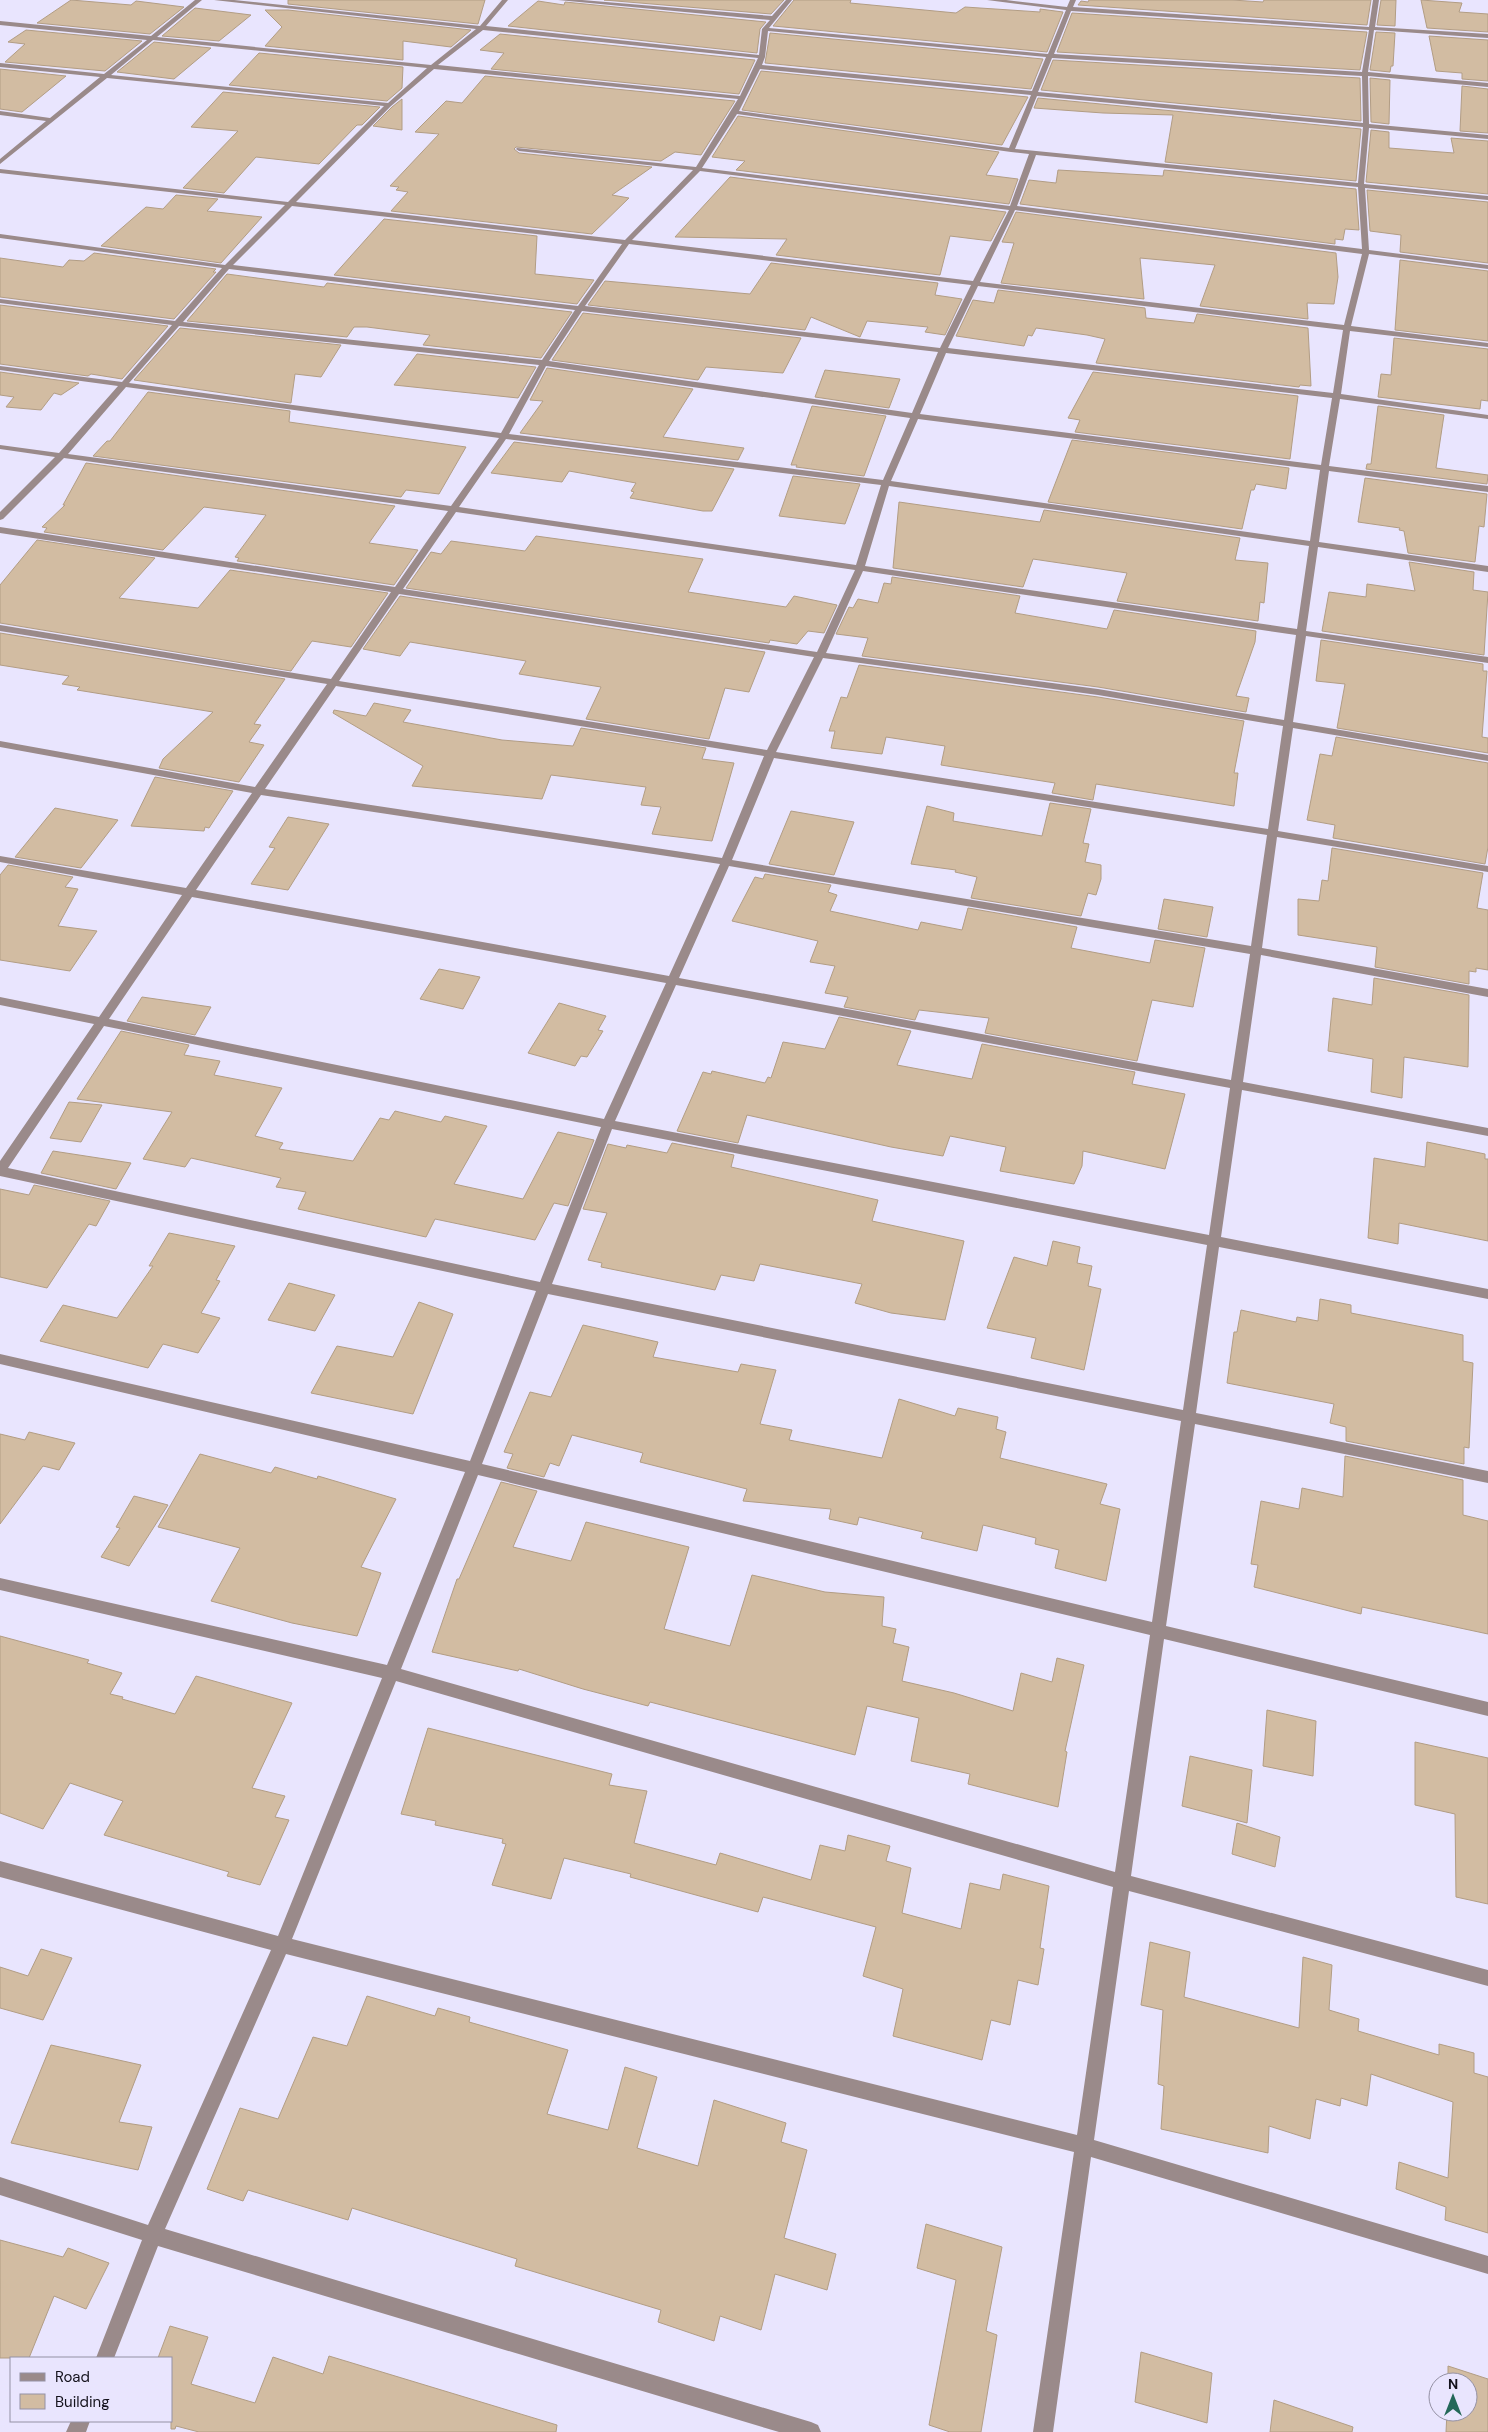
<svg xmlns="http://www.w3.org/2000/svg" width="1488" height="2432" font-family="'DM Sans',sans-serif">
  <style>
    .building { fill: #d2bca2; stroke: #b29d84 }
    .lines { fill: none; stroke-linecap: round; stroke-linejoin: round }
    .minor { fill: #9a8a8a; fill-rule: evenodd }
  </style>
  <rect width="100%" height="100%" fill="#e9e5fe"/>
  <g class="building">
    <path d="M71 0 131 5 136 1 184 7 150 34 37 23Z"/>
    <path d="M288 0H485L478 24 288 4Z"/>
    <path d="M604 0H784L771 14Z"/>
    <path d="M794 0H851L850 3 956 13 965 7 1040 12V9L1063 12 1047 52 773 26Z"/>
    <path d="M1089 0H1232L1263 2 1264 0H1371L1367 25 1078 5 1081 1 1088 2Z"/>
    <path d="M1381 0H1396L1395 26 1377 25Z"/>
    <path d="M1421 0 1462 3 1459 12 1488 14V32L1427 28Z"/>
    <path d="M538 1 564 5 565 2 766 22 760 29 757 53 508 26Z"/>
    <path d="M195 8 251 15 219 41 162 36Z"/>
    <path d="M265 10H288L471 30 451 47 403 41V60L265 46 282 27Z"/>
    <path d="M1072 13 1367 32 1360 70 1057 52Z"/>
    <path d="M26 30 142 41 105 71 5 62 25 44 8 42Z"/>
    <path d="M1376 32 1395 33 1393 66H1391L1390 72 1370 70Z"/>
    <path d="M770 33 1043 59 1031 89 765 63Z"/>
    <path d="M500 34 755 60 739 94 491 69 504 53 480 50Z"/>
    <path d="M1429 36 1488 40V81L1462 79V73L1436 71Z"/>
    <path d="M154 42 211 48 174 79 117 72Z"/>
    <path d="M259 53 403 67 402 88 387 101 229 85Z"/>
    <path d="M1053 60 1360 78 1361 121 1041 90Z"/>
    <path d="M0 69 66 76 22 112 0 109Z"/>
    <path d="M761 71 1028 97 1002 145 742 110Z"/>
    <path d="M485 76 735 101 701 155 675 152 661 161 516 147 514 149 519 153 652 167 612 195 629 198 592 234 391 211 408 192 396 190 399 187 390 186 439 134 415 132 446 101 462 103Z"/>
    <path d="M1370 78 1390 80 1389 124 1371 122Z"/>
    <path d="M1462 86 1488 89V133L1460 131Z"/>
    <path d="M223 92 380 107 362 125H357L319 164 256 157 224 193 183 188 238 131 191 127Z"/>
    <path d="M1038 98 1361 129 1356 181 1165 162 1173 115 1103 113 1034 108Z"/>
    <path d="M402 99V130L373 126 392 107Z"/>
    <path d="M738 116 999 152 986 175 1018 179 1009 204 736 170 745 161 712 157Z"/>
    <path d="M1371 130 1389 132V148L1454 153 1451 138 1488 141V194L1366 182Z"/>
    <path d="M1058 170 1163 176 1164 170 1356 189 1359 230 1345 229 1343 240 1335 239V244L1020 204 1029 180 1056 183Z"/>
    <path d="M730 177 1006 212 991 241 950 236 940 275 776 255 787 239 675 237Z"/>
    <path d="M1367 190 1488 202V263L1400 252 1401 235 1370 231Z"/>
    <path d="M176 195 218 199 207 211 262 217 221 263 101 246 146 207 163 209Z"/>
    <path d="M1016 212 1336 253 1338 277 1334 304 1307 303 1308 319 1200 306 1215 265 1140 258 1144 299 1001 283 1014 243 1002 242Z"/>
    <path d="M384 219 537 236 535 274 594 280 577 304 334 275Z"/>
    <path d="M94 253 216 269 213 272H216L174 319 0 297V258L63 267 69 260 84 261Z"/>
    <path d="M1400 260 1488 271V341L1395 330Z"/>
    <path d="M771 263 938 283 935 295 962 299 945 335 925 332 928 327 867 321 860 337 811 317 805 330 588 305 605 281 750 294Z"/>
    <path d="M227 274 324 287 327 283 572 312 541 358 423 345 430 335 367 327H354L347 337 187 321Z"/>
    <path d="M998 290 1145 308 1146 318 1194 323 1197 314 1308 328 1311 386 1300 385 1299 387 1096 363 1105 339 1087 335 1036 328 1032 336 1028 335 1024 346 956 336 973 300 994 303Z"/>
    <path d="M0 305 168 326 122 379 91 374 88 376 0 364Z"/>
    <path d="M583 313 801 338 783 373 706 367 698 380 552 360Z"/>
    <path d="M180 328 341 345 321 377 295 374 291 403 134 380Z"/>
    <path d="M1394 338 1488 349V401L1481 400 1480 409 1378 397 1381 374 1391 375Z"/>
    <path d="M417 354 536 367 518 398 394 385Z"/>
    <path d="M547 368 693 389 663 437 744 448 738 460 520 433 543 401 530 400Z"/>
    <path d="M825 370 900 379 889 408 815 397Z"/>
    <path d="M0 372 79 383 61 395 54 393 41 410 6 407 14 397 0 395Z"/>
    <path d="M1093 372 1298 396 1290 459 1075 432 1080 420 1068 418Z"/>
    <path d="M148 392 290 411 289 422 466 447 439 494 406 490 401 497 93 456 107 441H110Z"/>
    <path d="M812 406 886 416 864 476 796 467 797 465H791Z"/>
    <path d="M1378 406 1444 415 1436 468 1488 475 1487 484 1366 469 1367 464H1371Z"/>
    <path d="M1072 440 1289 468 1286 489 1256 484 1254 490H1251L1242 529 1048 502Z"/>
    <path d="M514 442 734 469 712 511H703L630 498 634 492 631 491 636 483 569 471 562 482 491 473Z"/>
    <path d="M86 463 395 506 369 543 418 550 394 585 237 561 239 558 235 557 266 515 204 507 163 550 44 532 47 528 42 527 65 505H63Z"/>
    <path d="M793 476 860 484 845 524 779 516Z"/>
    <path d="M1365 478 1487 494 1484 527 1479 526 1475 562 1408 553 1404 531 1399 530 1400 528 1358 522Z"/>
    <path d="M899 502 1040 522 1044 510 1240 538 1235 560 1268 563 1264 603 1260 602 1258 621 1117 601 1127 573 1033 559 1023 587 893 568Z"/>
    <path d="M536 536 703 559 688 592 786 607 794 596 837 605 824 633 808 631 797 644 770 640 769 643 406 588 431 552 441 554 451 541 525 551Z"/>
    <path d="M37 540 155 558 119 598 198 608 230 570 388 593 351 647 312 641 291 671 0 623V585Z"/>
    <path d="M1409 562 1474 572 1473 590 1488 592 1484 655 1322 631 1329 592 1366 597 1367 584 1415 591Z"/>
    <path d="M892 577 1020 596 1015 613 1107 629 1114 610 1256 631 1255 642 1236 696 1249 698 1246 712 1098 687 862 656 868 638 836 634 849 607 853 608 858 599 878 603 884 583 891 584Z"/>
    <path d="M400 596 765 652 749 692 725 688 709 739 586 719 601 687 519 674 526 661 410 642 400 656 363 649Z"/>
    <path d="M0 633 285 679 254 724 261 725 249 742 264 745 239 782 159 768 163 759 213 712 77 690 80 687 62 684 69 676 0 665Z"/>
    <path d="M1321 640 1483 664V671H1487L1482 737 1488 738V753L1337 728 1345 684 1316 681Z"/>
    <path d="M859 665 1098 697 1244 721 1234 773H1238L1234 806 1096 784 1093 800 1052 793 1055 783 941 765 945 746 886 737 882 754 831 748 835 731H829L841 697 847 698Z"/>
    <path d="M374 703 411 710 403 722 502 740 573 746 581 728 706 748 702 759 734 763 712 841 652 834 661 807 641 805 646 787 551 775 542 799 412 786 423 766 333 713 334 710 366 716Z"/>
    <path d="M1336 737 1488 763V847L1485 864 1333 838 1335 825 1307 820 1320 754 1332 756Z"/>
    <path d="M155 777 233 791 209 828 205 827 204 831 131 826Z"/>
    <path d="M1050 803 1091 809 1083 843 1089 844 1085 862 1101 865V879L1096 895 1088 893 1081 916 971 898 977 877 955 872 956 870 911 864 927 806 954 813 953 821 1042 836Z"/>
    <path d="M55 808 118 820 81 868 15 857Z"/>
    <path d="M791 811 854 822 834 875 769 864Z"/>
    <path d="M288 817 329 824 288 890 251 884 275 848 269 847Z"/>
    <path d="M1332 848 1483 873 1477 908 1488 910V970L1476 968V972L1469 971V984L1375 967 1377 947 1298 935V899L1319 901 1322 880 1328 881Z"/>
    <path d="M8 865 73 877 65 887 78 889 58 926 97 931 70 971 0 960V875Z"/>
    <path d="M765 874 831 885 828 892 837 895 830 911 918 930 921 922 962 930 968 908 1077 927 1071 948 1150 963 1155 940 1205 948 1193 1007 1152 1000 1137 1061 985 1033 989 1018 919 1010 915 1020 844 1007 848 997 825 993 835 966 810 962 818 941 732 921 755 877 763 879Z"/>
    <path d="M1164 899 1213 907 1207 937 1158 929Z"/>
    <path d="M439 969 480 977 463 1009 420 999Z"/>
    <path d="M1374 978 1469 995 1468 1067 1404 1057 1402 1098 1371 1092 1373 1059 1328 1051 1333 998 1372 1005Z"/>
    <path d="M142 997 211 1007 195 1035 127 1021Z"/>
    <path d="M559 1003 606 1016 598 1030 603 1031 587 1057 581 1056 575 1066 528 1053Z"/>
    <path d="M839 1017 911 1031 897 1065 972 1079 982 1044 1135 1072 1132 1084 1185 1094 1165 1169 1083 1151 1082 1166 1074 1184 1000 1171 1006 1147 950 1136 943 1156 891 1147 747 1115 738 1143 677 1131 703 1072 711 1074 712 1071 765 1083 768 1077 771 1078 783 1042 825 1049Z"/>
    <path d="M121 1031 189 1045 184 1055 220 1061 214 1075 282 1088 255 1136 283 1143 279 1149 353 1161 380 1118 389 1120 395 1111 441 1122 445 1116 487 1126 454 1184 523 1199 558 1132 594 1140 568 1206 554 1203 535 1240 435 1219 426 1237 298 1209 306 1192 276 1187 281 1178 191 1158 185 1167 143 1159 172 1112 77 1099Z"/>
    <path d="M69 1102 102 1105 81 1142 50 1138Z"/>
    <path d="M1427 1142 1485 1154V1159H1488V1241L1399 1223 1398 1244 1368 1238 1374 1158 1425 1167Z"/>
    <path d="M672 1143 734 1155 731 1167 878 1200 872 1221 964 1241 945 1320 891 1313 855 1303 862 1284 760 1264 754 1281 721 1275 715 1290 601 1267 602 1263 588 1260 607 1213 583 1209 608 1144 626 1148 627 1145 667 1153Z"/>
    <path d="M53 1151 131 1163 116 1189 41 1173Z"/>
    <path d="M34 1185 110 1201 96 1226 89 1224 47 1288 0 1277V1189L29 1195Z"/>
    <path d="M169 1233 235 1246 216 1280 220 1281 201 1313 220 1318 198 1353 163 1344 148 1368 40 1341 63 1305 117 1318 153 1266H149Z"/>
    <path d="M1053 1241 1080 1247 1077 1263 1092 1266 1088 1286 1101 1289 1084 1370 1031 1358 1036 1338 987 1328 1014 1257 1047 1266Z"/>
    <path d="M289 1283 335 1295 315 1331 268 1320Z"/>
    <path d="M1320 1299 1351 1305V1313L1463 1335V1361L1473 1363 1469 1448 1464 1447V1464L1346 1441V1427L1330 1423 1334 1404 1227 1383 1234 1332H1237L1241 1310 1296 1322 1297 1317 1318 1321Z"/>
    <path d="M419 1302 453 1314 413 1414 311 1393 337 1346 393 1357Z"/>
    <path d="M583 1325 658 1342 653 1357 738 1372 741 1364 776 1370 760 1424 792 1430 789 1440 882 1458 899 1399 955 1416 958 1408 998 1417 996 1429 1006 1432 1000 1458 1107 1484 1100 1504 1120 1509 1106 1581 1055 1568 1059 1550 1035 1544 1036 1538 983 1525 977 1551 921 1538 923 1532 859 1517 857 1525 829 1519 831 1509 743 1501 747 1489 640 1462 643 1453 572 1435 559 1466 550 1463 544 1477 507 1468 513 1454 504 1452 530 1392 551 1397Z"/>
    <path d="M29 1432 75 1443 59 1470 43 1466 0 1524V1434L25 1440Z"/>
    <path d="M200 1454 271 1473 275 1467 317 1479 318 1476 396 1499 361 1567 381 1573 357 1636 292 1623 211 1601 240 1548 158 1527Z"/>
    <path d="M1345 1456 1463 1480V1515L1488 1521V1634L1362 1607 1361 1614 1254 1587 1258 1565 1251 1564 1261 1501 1299 1509 1302 1488 1343 1497Z"/>
    <path d="M501 1482 537 1491 513 1547 571 1561 586 1522 689 1547 664 1629 730 1646 752 1575 825 1592 884 1597 882 1626 896 1629 893 1643 909 1647 902 1681 954 1693 1013 1711 1021 1673 1052 1682 1057 1658 1084 1665 1065 1751 1067 1752 1058 1807 968 1784 970 1774 911 1761 919 1718 867 1706 855 1755 650 1702 648 1706 583 1689 519 1669 518 1671 432 1652 457 1579H459Z"/>
    <path d="M134 1496 168 1505 129 1566 101 1557 120 1528 116 1527Z"/>
    <path d="M0 1636 89 1660 87 1663 122 1673 110 1694 123 1697 122 1699 175 1714 196 1676 292 1703 252 1788 285 1796 275 1817 289 1820 260 1885 227 1876 229 1872 104 1835 123 1801 70 1783 43 1829 0 1813Z"/>
    <path d="M1267 1710 1316 1721 1313 1776 1263 1766Z"/>
    <path d="M428 1728 612 1774 609 1785 647 1791 634 1843 716 1865 720 1853 811 1880 820 1845 845 1851 848 1835 890 1846 886 1861 911 1868 902 1913 961 1929 970 1883 1000 1890 1003 1874 1049 1886 1040 1948 1044 1949 1038 1985 1018 1980 1010 2025 991 2020 982 2060 893 2036 903 1989 863 1976 876 1927 763 1897 758 1912 630 1877 631 1874 564 1858 551 1899 492 1885 506 1844 502 1843 503 1839 435 1825 436 1821 401 1814Z"/>
    <path d="M1415 1742 1488 1758V1904L1456 1897 1455 1814 1415 1805Z"/>
    <path d="M1190 1756 1252 1770 1247 1823 1182 1806Z"/>
    <path d="M1237 1823 1280 1837 1275 1867 1232 1854Z"/>
    <path d="M1150 1942 1190 1952 1184 1997 1299 2028 1303 1957 1332 1965 1329 2010 1359 2019 1358 2031 1439 2055V2044L1474 2053V2073L1488 2077V2233L1445 2220 1446 2207 1396 2189 1399 2162 1448 2178 1453 2102 1371 2074 1367 2106 1341 2098 1340 2106 1316 2099 1310 2139 1269 2126 1268 2153 1161 2129 1164 2086 1158 2084 1163 2010 1141 2005Z"/>
    <path d="M41 1949 72 1958 43 2020 0 2008V1967L28 1976Z"/>
    <path d="M367 1996 435 2016 438 2008 470 2017 469 2022 568 2050 547 2114 608 2130 625 2067 657 2077 637 2148 698 2166 714 2100 786 2123 781 2142 807 2150 784 2238 836 2254 827 2290 775 2274 761 2330 720 2316 714 2341 658 2322 661 2310 515 2266 517 2259 352 2208 348 2220 248 2190 243 2201 207 2189 240 2108 278 2119 313 2037 347 2046Z"/>
    <path d="M51 2045 141 2065 119 2122 152 2127 138 2170 11 2143Z"/>
    <path d="M926 2224 1002 2247 986 2331 997 2335 981 2432H950L929 2425 956 2280 917 2268Z"/>
    <path d="M0 2240 63 2257 68 2248 109 2263 86 2309 54 2296 29 2358H0Z"/>
    <path d="M170 2326 208 2337 191 2384 255 2403 273 2357 323 2374 329 2356 557 2425 556 2432H199L176 2426 175 2429H171V2358H158Z"/>
    <path d="M1141 2352 1212 2373 1207 2423 1135 2402Z"/>
    <path d="M1448 2366 1488 2379V2432H1446L1447 2412H1468V2382H1448Z"/>
    <path d="M1274 2400 1353 2427 1352 2432H1270Z"/>
  </g>
  <g class="lines">
    <g class="minor">
      <path d="M195 0H202L157 37 431 65 476 29 214 0H234L480 26 502 0H508L486 26 759 55 762 29 770 20 558 0H582L772 16 786 0H792L769 28 1048 54 1066 10 987 0H1006L1067 7 1070 0H1076L1073 7 1369 27 1373 0H1379L1375 27 1488 34V38L1374 30 1368 72 1488 83V87L1368 76 1369 124 1488 135V139L1369 128 1364 184 1488 196V200L1365 188 1369 250 1488 265V269L1369 254 1351 326 1488 343V347L1350 331 1341 394 1488 415V419L1340 399 1329 466 1488 486V492L1329 471 1319 542 1488 566V572L1318 547 1306 631 1488 657V663L1306 636 1293 722 1488 755V761L1293 728 1278 831 1488 866V872L1277 837 1262 948 1488 989V997L1261 955 1243 1082 1488 1128V1136L1242 1090 1221 1237 1488 1289V1299L1219 1247 1196 1413 1488 1471V1483L1195 1424 1166 1626 1488 1702V1716L1164 1639 1131 1876 1488 1970V1986L1129 1891 1094 2140 1488 2256V2274L1091 2157 1053 2432H1033L1074 2152 286 1954 165 2229 811 2422 818 2425 821 2432H779L158 2246 114 2358H96L142 2240 0 2195V2177L148 2225 271 1950 0 1877V1861L278 1936 382 1678 0 1590V1578L387 1665 465 1472 0 1364V1354L470 1461 536 1291 0 1176V1161L94 1024 0 1005V997L99 1017 182 895 0 862V856L186 888 252 793 0 747V741L255 787 327 684 0 631V625L331 679 391 592 0 533V527L395 587 448 511 64 458 3 519 0 520V512L55 457 0 449V445L59 453 118 386 0 370V366L122 382 172 325 0 303V299L175 321 222 268 0 238V234L225 265 285 205 0 173V169L288 202 384 106 107 78 0 164V159L46 121 0 115V111L50 118 100 77 0 67V63L104 74 147 40 0 25V21L151 36ZM1071 11 1369 30 1362 72 1054 54ZM483 30 758 58 740 96 438 65ZM768 31 1046 57 1032 91 762 65 765 57ZM153 40 427 68 388 103 111 75ZM1052 58 1362 76 1363 123 1038 92ZM434 69 738 99 696 167 517 148 516 149 519 151 693 170 625 240 296 202 391 106ZM760 69 1031 95 1009 148 739 111ZM1037 96 1363 127 1358 183 1015 149ZM737 114 1011 152 1029 154 1010 206 702 168ZM1036 155 1358 187 1362 249 1017 206ZM700 171 1009 210 973 281 632 240ZM292 206 622 244 578 306 233 265ZM1015 210 1362 254 1344 325 980 282ZM629 244 971 285 940 348 585 306ZM229 269 575 310 542 360 183 322ZM978 286 1343 330 1333 393 948 348ZM582 311 938 352 912 413 549 361ZM179 326 539 365 501 433 129 383ZM946 353 1332 398 1321 465 920 414ZM546 366 910 418 883 480 509 434ZM126 387 499 438 451 506 68 454ZM918 419 1320 470 1310 541 891 481ZM506 439 881 485 856 565 459 507ZM889 486 1309 546 1297 629 865 566ZM456 512 855 570 817 652 403 589ZM863 571 1296 635 1284 720 1098 689 826 653ZM399 594 814 657 767 750 339 681ZM823 658 1098 695 1283 726 1268 829 776 752ZM336 686 764 756 722 858 265 789ZM774 758 1267 835 1251 946 732 860ZM261 795 720 864 669 976 196 890ZM729 866 1250 954 1231 1080 679 978ZM192 897 666 983 604 1119 109 1019ZM676 985 1230 1088 1209 1235 615 1121ZM104 1026 601 1127 540 1282 8 1168ZM612 1129 1207 1245 1183 1410 552 1284ZM548 1294 1181 1421 1152 1622 482 1464ZM478 1475 1150 1635 1115 1872 401 1669ZM396 1681 1113 1887 1077 2135 292 1939Z"/>
      <path d="M71 2421H90L86 2432H66Z"/>
    </g>
  </g>
  <rect x="10" y="2357" width="162" height="65" fill="#e9e5fe" stroke="#9491a4"/>
  <rect x="20" y="2373" width="25" height="8" fill="#9a8a8a" stroke="#9491a4"/>
  <text x="55" y="2382" font-size="15" fill="#14121c">Road</text>
  <rect x="20" y="2394" width="25" height="15" fill="#d2bca2" stroke="#9491a4"/>
  <text x="55" y="2407" font-size="15" fill="#14121c">Building</text>
  <g transform="translate(1453 2397)"><circle r="24" fill="#e9e5fe" stroke="#9491a4"/>
  <path d="M0-4L9 19L0 12L-9 19Z" fill="#246859"/>
  <text y="-8" font-size="14" font-weight="bold" text-anchor="middle" fill="#14121c">N</text>
  </g>
</svg>
